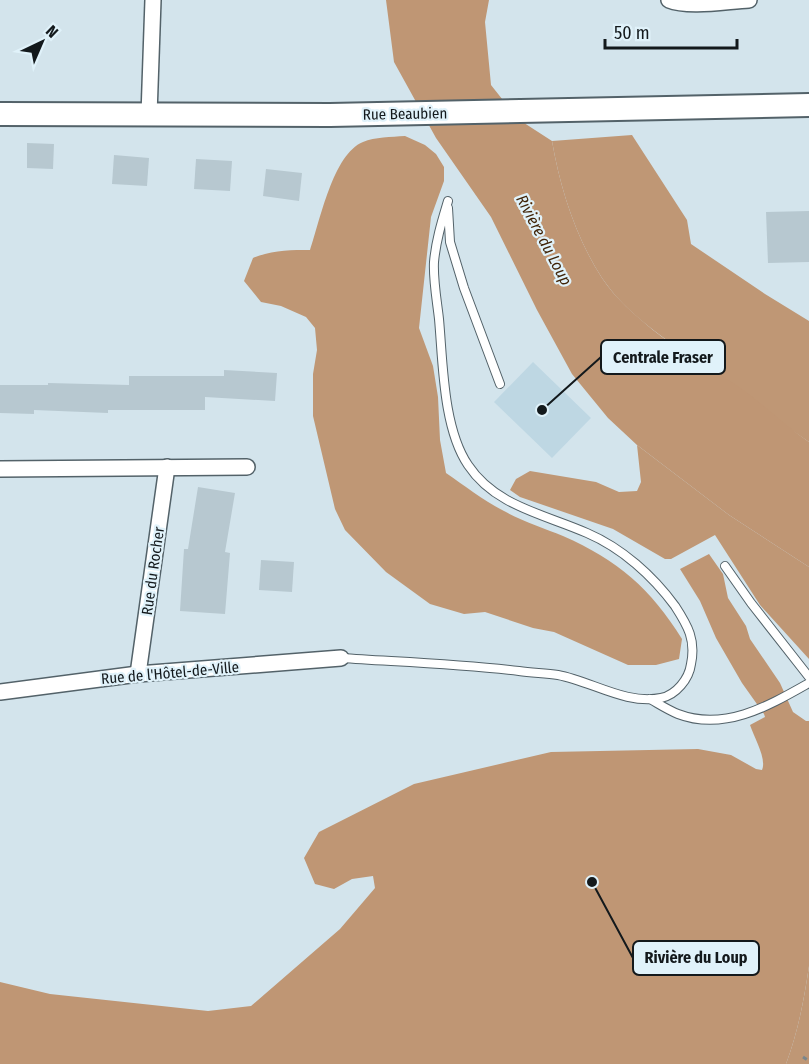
<svg xmlns="http://www.w3.org/2000/svg" width="809" height="1064" font-family="'Fira Sans Condensed',sans-serif">
  <style>
    .built { fill: #bed7e3 }
    .forest { fill: #bf9775 }
    .water { fill: #bf9674 }
    .building { fill: #b7c8d0 }
    .lines { fill: none; stroke-linecap: round; stroke-linejoin: round }
    .lane-casing { stroke: #536269; stroke-width: 10 }
    .street-casing { stroke: #536269; stroke-width: 18 }
    .secondary-casing { stroke: #536269; stroke-width: 26 }
    .path { stroke: #7a868c; stroke-width: 3; stroke-dasharray: 4.5 4.5; stroke-linecap: butt }
    .lane { stroke: #fff; stroke-width: 8 }
    .street { stroke: #fff; stroke-width: 15 }
    .secondary { stroke: #fff; stroke-width: 22 }
    .labels { text-anchor: middle; dominant-baseline: central; stroke-width: 4.5; stroke-linejoin: round; paint-order: stroke }
    .street-label { font-size: 15px; fill: #13191c; stroke: #e0f2fa }
    .water-label { font-size: 16px; font-style: italic; fill: #402408; stroke: #e0f2fa }
    .leader { fill: none; stroke: #13191c; stroke-width: 2 }
    .callout-dot { fill: #13191c; stroke: #e0f2fa; stroke-width: 2 }
    .callout { fill: #e0f2fa; stroke: #13191c; stroke-width: 2 }
    .callout-label { font-size: 16px; text-anchor: middle; font-weight: bold; fill: #13191c }
  </style>
  <rect width="100%" height="100%" fill="#d3e4ec"/>
  <path class="built" d="M533 362 591 418 552 458 494 402Z"/>
  <g class="forest">
    <path d="M632 135 687 220 691 244 765 294 809 321V442C773 417 737 391 701 365 666 339 626 314 602 278 576 238 560 188 552 141Z"/>
    <path d="M405 136 425 145 436 154 444 167V181L431 217 419 328 433 366 438 397 440 440 446 473C465 486 484 501 504 511 522 521 544 528 563 536 618 560 651 589 682 639L679 659 656 665H628L554 632 533 628 485 612 464 614 430 604 386 572 345 530 335 509 313 416V374L317 350 315 328 306 317 281 306 261 302 244 281 253 258C273 250 290 250 310 250 320 221 333 154 363 142 375 137 391 137 405 136Z"/>
    <path d="M637 445 729 515 809 567V659L760 605 715 535 671 559H665L613 529 520 497 510 490 516 479 530 471 596 482 619 492 637 491 641 482Z"/>
    <path d="M809 966V1064H786C798 1032 804 1000 809 966Z"/>
  </g>
  <g class="water">
    <path d="M386 0H489L485 22 491 85 518 119 552 141C560 188 576 238 602 278 615 298 635 315 653 330 678 350 707 365 733 383 760 401 783 424 809 442V567L729 515 637 445 608 418 572 374 537 310 491 217 436 138 394 62Z"/>
    <path d="M709 554 723 574 728 598 746 626 750 639 780 683 793 712 806 721H809V966C804 1000 798 1032 786 1064H0V982L50 994 208 1011 251 1006 340 929 375 888 373 876 352 879 334 889 315 884 304 858 319 832 414 784 551 752 698 749 731 755 756 769 762 770C767 759 754 737 750 725L765 717 764 714 742 683 716 638 700 601 680 569Z"/>
  </g>
  <g class="building">
    <path d="M27 143 54 144 53 169 27 168Z"/>
    <path d="M114 155 149 158 147 186 112 184Z"/>
    <path d="M196 159 232 161 230 191 194 189Z"/>
    <path d="M266 169 302 173 299 201 263 196Z"/>
    <path d="M809 211V262L768 263 766 212Z"/>
    <path d="M224 370 277 373 275 401 205 397V410H108V413L34 410V414L0 413V385H48V383L129 385V376H224Z"/>
    <path d="M198 487 235 493 225 552 230 553 225 614 180 611 184 549H188Z"/>
    <path d="M261 560 294 562 292 592 259 590Z"/>
  </g>
  <g class="lines">
    <g class="lane-casing">
      <g id="lane">
        <path d="M448 208 450 242 464 288 500 384"/>
        <path d="M725 566 751 603 809 677"/>
        <path d="M341 658C401 662 460 664 519 671 532 673 545 673 558 675 591 681 626 705 661 698 676 695 689 679 691 664 696 640 688 626 675 606 653 576 622 548 587 533 544 514 495 506 468 465 443 428 443 363 439 319 437 301 433 280 434 262 436 240 442 221 448 201"/>
        <path d="M650 699C659 704 668 710 678 714 725 732 770 705 809 683"/>
      </g>
    </g>
    <g class="street-casing">
      <g id="street">
        <path d="M669 0C689 8 727 1 749 0"/>
        <path d="M149 115 153 0"/>
        <path d="M0 469 247 467"/>
        <path d="M138 674 167 467"/>
        <path d="M0 692 138 674 341 658"/>
      </g>
    </g>
    <g class="secondary-casing">
      <path id="secondary" d="M0 114 330 115 809 105"/>
    </g>
    <path class="path" d="M803 1057 809 1061"/>
    <use href="#lane" class="lane"/>
    <use href="#street" class="street"/>
    <use href="#secondary" class="secondary"/>
  </g>
  <g class="labels">
    <g class="street-label">
      <text transform="translate(405 114) rotate(-1)">Rue Beaubien</text>
      <text transform="translate(153 571) rotate(-82)">Rue du Rocher</text>
      <text transform="translate(170 673) rotate(-5)">Rue de l'Hôtel-de-Ville</text>
    </g>
    <g class="water-label">
      <text transform="translate(544 240) rotate(62)">Rivière du Loup</text>
    </g>
  </g>
  <path class="leader" d="M542 410L601 357M592 882L633 958"/>
  <g class="callout-dot">
    <circle cx="542" cy="410" r="6"/>
    <circle cx="592" cy="882" r="6"/>
  </g>
  <g class="callout">
    <rect x="601" y="340" width="124" height="34" rx="6"/>
    <rect x="633" y="941" width="126" height="34" rx="6"/>
  </g>
  <g class="callout-label">
    <text x="663" y="363">Centrale Fraser</text>
    <text x="696" y="963">Rivière du Loup</text>
  </g>
  <g transform="translate(42 42) rotate(44)" stroke="#e0f2fa" stroke-width="4.5" paint-order="stroke">
  <path d="M0-4.5L10 22L0 15L-10 22Z" fill="#13191c"/>
  <text y="-9" font-size="16" font-weight="bold" text-anchor="middle" fill="#13191c">N</text>
  </g>
  <path d="M605 39v9h132v-9" fill="none" stroke="#13191c" stroke-width="3"/>
  <text x="614" y="39" font-size="18" fill="#13191c" stroke="#e0f2fa" stroke-width="4.5" paint-order="stroke">50 m</text>
</svg>
